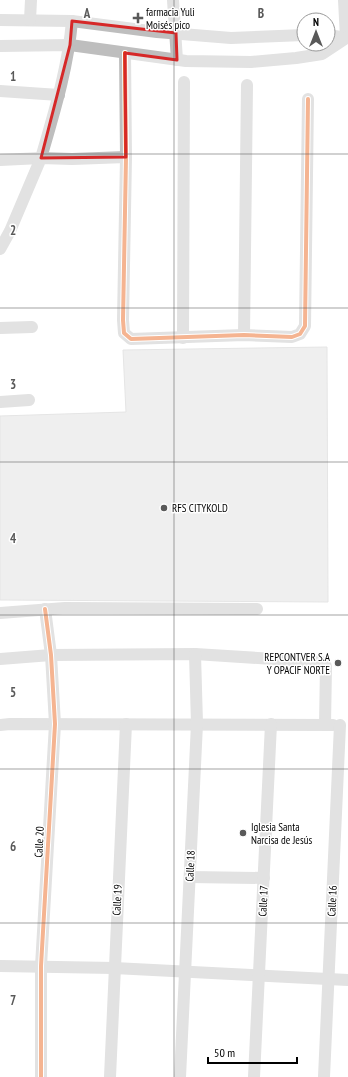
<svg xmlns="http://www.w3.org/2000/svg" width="348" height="1077" font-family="'PT Sans Narrow',sans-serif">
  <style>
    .building { fill: #dcdcdc; stroke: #c5c5c5 }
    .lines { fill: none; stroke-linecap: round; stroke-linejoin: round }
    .minor { stroke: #bebebe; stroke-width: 12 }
    .cycleway-casing { stroke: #fff; stroke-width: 6 }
    .cycleway { stroke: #e8590c; stroke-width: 4 }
    .marked { fill: none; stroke: #d62828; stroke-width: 3; stroke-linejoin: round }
    .grid { fill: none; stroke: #595959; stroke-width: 1; stroke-opacity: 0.55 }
    .poi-dot { fill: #595959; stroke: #fff; stroke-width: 1.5 }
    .labels { text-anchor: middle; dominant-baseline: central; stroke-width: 3; stroke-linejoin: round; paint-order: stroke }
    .poi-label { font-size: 11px; fill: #000; stroke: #fff; text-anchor: start }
    .street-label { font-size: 11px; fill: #000; stroke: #fff }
    .grid-label { font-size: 13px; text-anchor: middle; font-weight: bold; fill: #595959; stroke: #fff; stroke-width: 3; stroke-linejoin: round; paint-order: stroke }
  </style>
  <rect width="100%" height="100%" fill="#fff"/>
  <path class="building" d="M327 347 328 602 0 600V416L126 412 123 350Z"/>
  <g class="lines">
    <g class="minor">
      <path d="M173 0 177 60"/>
      <path d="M344 0 346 38"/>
      <path d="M0 20 72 21 157 32 231 38 304 35"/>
      <path d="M30 20 31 0"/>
      <path d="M328 35 348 38"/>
      <path d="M0 46 70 45 186 61 251 62 296 58 322 54 346 38"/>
      <path d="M125 53 126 157 123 320 124 333 131 339 244 335 292 337 300 334 305 326 308 99"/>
      <path d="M0 91 59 95"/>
      <path d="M0 160 41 158C54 113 68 68 72 21"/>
      <path d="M0 249 10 231 41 158 72 159 126 157"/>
      <path d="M0 328 32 327"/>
      <path d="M244 335 247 85"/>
      <path d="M183 338 184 82"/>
      <path d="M0 402 29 400"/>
      <path d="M0 613 65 608 257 609"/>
      <path d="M0 659 51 655 195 654 321 662 326 666 325 725"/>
      <path d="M0 725 10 724 333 725"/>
      <path d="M190 877 264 878"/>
      <path d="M0 966 114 968 348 980"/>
      <path d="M41 1077V966L55 724 51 655 45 609"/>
      <path d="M110 1077 126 724"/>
      <path d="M180 1077 197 724 195 654"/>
      <path d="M254 1077 271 724"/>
      <path d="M324 1077 340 725"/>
    </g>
    <g class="cycleway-casing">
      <g id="cycleway">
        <path d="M125 53 126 157 123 320 124 333 131 339 244 335 292 337 300 334 305 326 308 99"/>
        <path d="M41 1077V966L55 724 51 655 45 609"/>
      </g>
    </g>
    <use href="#cycleway" class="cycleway"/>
  </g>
  <path d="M0 0H348V1077H0ZM72 21 176 33 177 60 125 53 126 157 41 158 70 45Z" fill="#fff" fill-opacity=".55" fill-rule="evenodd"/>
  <path class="marked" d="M72 21 176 33 177 60 125 53 126 157 41 158 70 45Z"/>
  <path class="grid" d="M174 0V1077M0 154H348M0 308H348M0 462H348M0 615H348M0 769H348M0 923H348"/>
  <g class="poi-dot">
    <path d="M136 12h4v4h4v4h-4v4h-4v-4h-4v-4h4z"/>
    <circle cx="164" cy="508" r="4"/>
    <circle cx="338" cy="663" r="4"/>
    <circle cx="243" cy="833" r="4"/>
  </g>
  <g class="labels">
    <g class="poi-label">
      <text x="146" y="12">farmacia Yuli<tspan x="146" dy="13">Moisés pico</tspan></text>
      <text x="172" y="508">RFS CITYKOLD</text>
      <text x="330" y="657" text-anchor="end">REPCONTVER S.A<tspan x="330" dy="13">Y OPACIF NORTE</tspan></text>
      <text x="251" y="827">Iglesia Santa<tspan x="251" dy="13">Narcisa de Jesús</tspan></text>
    </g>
    <g class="street-label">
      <text transform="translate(39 842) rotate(-87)">Calle 20</text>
      <text transform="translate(190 866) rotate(-87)">Calle 18</text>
      <text transform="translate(117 900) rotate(-87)">Calle 19</text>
      <text transform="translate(263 901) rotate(-87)">Calle 17</text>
      <text transform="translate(332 901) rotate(-87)">Calle 16</text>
    </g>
  </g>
  <g class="grid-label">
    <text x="87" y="18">A</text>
    <text x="261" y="18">B</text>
    <text x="13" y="81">1</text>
    <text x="13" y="235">2</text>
    <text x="13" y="389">3</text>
    <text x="13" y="543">4</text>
    <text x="13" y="697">5</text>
    <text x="13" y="851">6</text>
    <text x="13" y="1005">7</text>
  </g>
  <g transform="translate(316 32)"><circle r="19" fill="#ffffff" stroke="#999999"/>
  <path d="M0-3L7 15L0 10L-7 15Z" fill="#595959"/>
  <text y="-6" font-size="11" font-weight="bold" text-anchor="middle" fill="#000000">N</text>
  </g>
  <path d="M208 1057v6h89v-6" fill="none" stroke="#000000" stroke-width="2"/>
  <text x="214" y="1057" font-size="12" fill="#000000" stroke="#ffffff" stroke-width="3" paint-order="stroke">50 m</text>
</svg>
